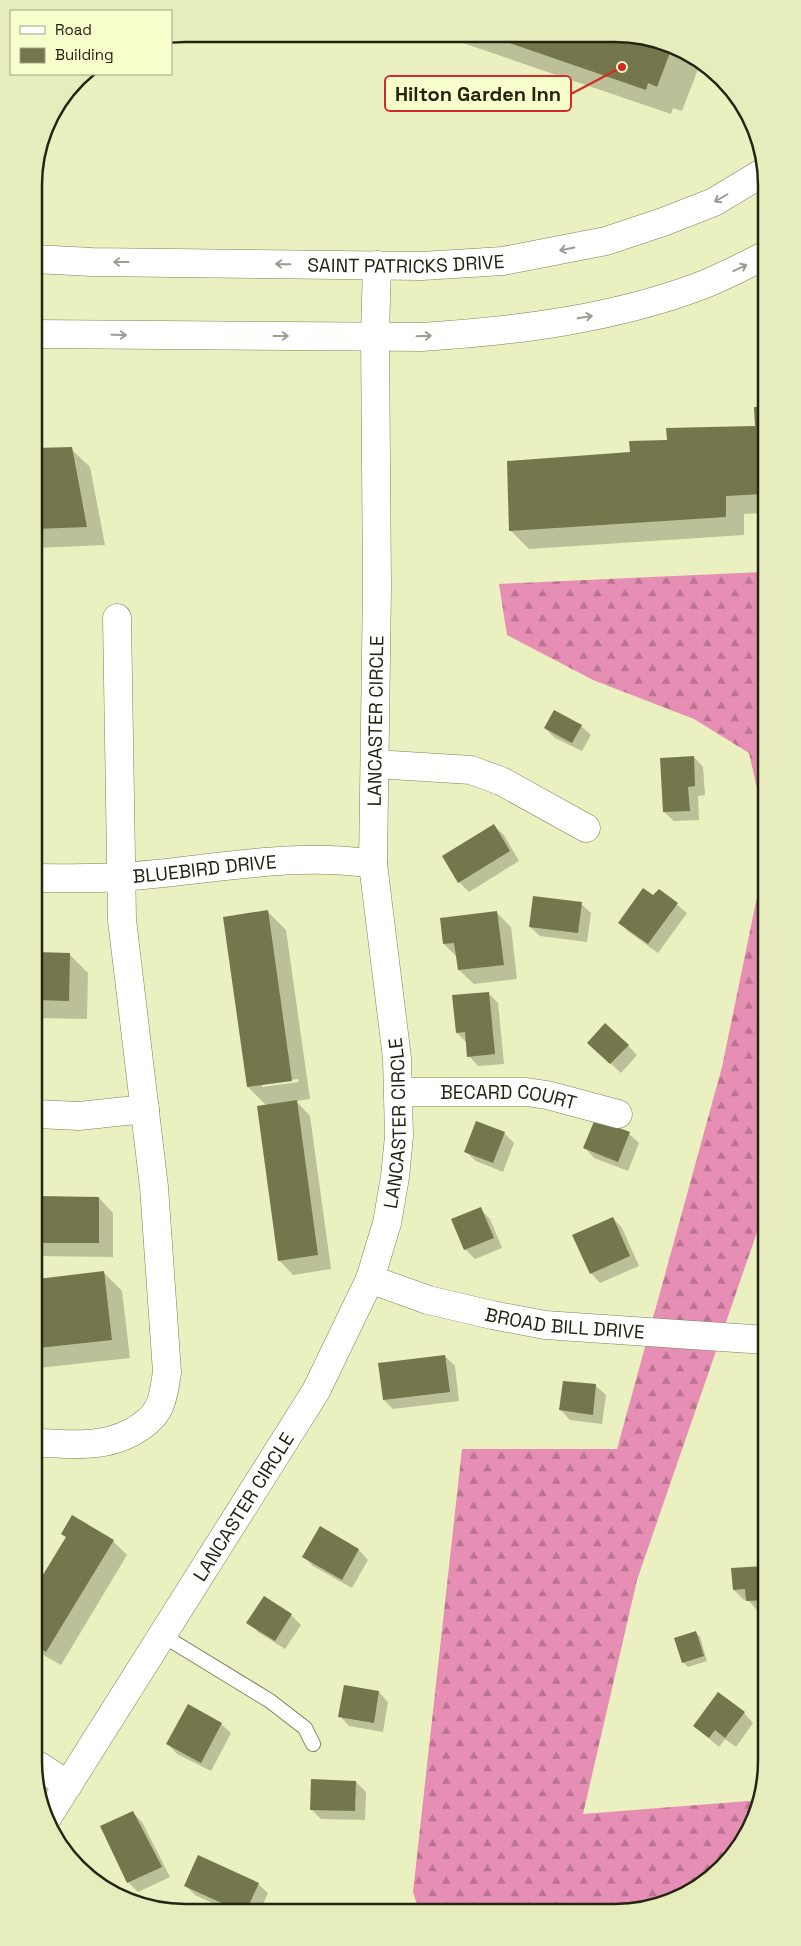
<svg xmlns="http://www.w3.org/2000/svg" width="801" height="1946" font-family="'Space Grotesk',sans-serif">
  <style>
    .forest { fill: url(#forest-firs) }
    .shadow { fill: #0003; fill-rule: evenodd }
    .building { fill: #73774b }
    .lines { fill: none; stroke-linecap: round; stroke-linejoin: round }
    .service-casing { stroke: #7e8256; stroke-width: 16 }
    .minor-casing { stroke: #7e8256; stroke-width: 29 }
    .secondary-casing { stroke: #7e8256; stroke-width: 29 }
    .service { stroke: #fff; stroke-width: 14 }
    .minor { stroke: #fff; stroke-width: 28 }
    .secondary { stroke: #fff; stroke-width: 28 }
    .oneway { stroke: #9c9c94 }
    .labels { text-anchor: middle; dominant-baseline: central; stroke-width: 5; stroke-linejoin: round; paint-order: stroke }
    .street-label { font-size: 19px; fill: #232412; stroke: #f8fdcc }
    .rim { fill: none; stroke: #232412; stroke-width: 2.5 }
    .leader { fill: none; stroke: #d62828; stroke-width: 2 }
    .callout-dot { fill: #d62828; stroke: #f8fdcc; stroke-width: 2 }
    .callout { fill: #f8fdcc; stroke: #d62828; stroke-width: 2 }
    .callout-label { font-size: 20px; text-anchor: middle; font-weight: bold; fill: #232412 }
  </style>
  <defs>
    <pattern id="forest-firs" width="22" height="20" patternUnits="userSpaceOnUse" patternTransform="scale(1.25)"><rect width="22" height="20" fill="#e68eb4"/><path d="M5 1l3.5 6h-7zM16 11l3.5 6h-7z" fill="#ba7491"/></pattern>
  </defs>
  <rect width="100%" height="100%" fill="#eaf0bf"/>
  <g class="forest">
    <path d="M763 572 764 819 749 753 694 719 593 680 507 635 499 584Z"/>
    <path d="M764 863 765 1209 637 1580 583 1814 761 1800 759 1809 736 1853 699 1887 654 1907 418 1908 413 1892 462 1449H617L722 1067Z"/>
  </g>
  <g class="shadow">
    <path d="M450 35 645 37 700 64 682 111 673 108 671 114 454 40Z"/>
    <path d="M763 408V513L744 514V535L529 549 511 531 508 462 632 453 668 441 757 427Z"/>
    <path d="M71 449 90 467 105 545 35 548V450Z"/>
    <path d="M581 726 591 735 582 751 555 738 545 728Z"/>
    <path d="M694 757 703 767 705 795 698 796 699 820 674 821 664 812Z"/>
    <path d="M494 826 504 835 519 861 469 892 459 882Z"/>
    <path d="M659 890 687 913 658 953 629 932 620 923 654 897Z"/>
    <path d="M581 904 591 913 587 942 540 936 530 927Z"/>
    <path d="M268 912 286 930 310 1099 296 1101 310 1116 331 1269 293 1275 279 1260 267 1106 248 1087ZM298 1079 299 1082 262 1087V1084Z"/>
    <path d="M496 912 511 927 517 979 474 984 459 970 457 957 444 944Z"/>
    <path d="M36 954H69L88 973 87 1019 37 1018Z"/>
    <path d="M488 993 498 1003 504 1064 478 1066 469 1056 467 1043 457 1033Z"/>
    <path d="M628 1046 637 1055 621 1073 598 1052Z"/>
    <path d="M596 1120 629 1134 639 1143 628 1171 594 1158 585 1148Z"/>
    <path d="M504 1133 514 1143 503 1172 476 1161 466 1152Z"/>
    <path d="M37 1198H99L113 1213V1257L37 1256Z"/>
    <path d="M480 1209 490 1219 502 1248 475 1259 465 1249Z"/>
    <path d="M613 1218 622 1228 639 1266 600 1283 591 1273Z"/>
    <path d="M104 1273 122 1291 130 1358 38 1368 37 1280Z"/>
    <path d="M445 1356 455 1366 459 1401 393 1409 384 1400Z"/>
    <path d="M564 1382 596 1386 606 1395 602 1424 570 1420 561 1410Z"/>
    <path d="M766 1514V1544L761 1539Z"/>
    <path d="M320 1527 359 1550 368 1560 352 1588 313 1566 304 1557Z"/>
    <path d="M62 1534 113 1541 127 1555 61 1665 38 1652V1586L67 1538Z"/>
    <path d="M766 1567V1610H757L747 1599 744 1600 734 1590 733 1569Z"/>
    <path d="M291 1615 301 1625 285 1649 258 1632 248 1622Z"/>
    <path d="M696 1633 700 1637 707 1661 688 1667 683 1662Z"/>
    <path d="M379 1692 388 1702 383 1732 349 1726 340 1716Z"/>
    <path d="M744 1713 753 1723 736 1747 725 1739 719 1747 694 1726Z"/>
    <path d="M221 1724 231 1733 211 1771 177 1754 168 1744Z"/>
    <path d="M356 1782 366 1792 365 1820 321 1819 311 1809Z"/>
    <path d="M133 1813 142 1822 170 1877 138 1892 128 1882 102 1827Z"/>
    <path d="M258 1884 268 1893 261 1909H225L195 1895 186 1886Z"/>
    <path d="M289 1903 296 1909H285Z"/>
  </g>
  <g class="building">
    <path d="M489 36 645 37 671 50 657 87 648 83 646 90Z"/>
    <path d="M754 407H763V494L726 496V517L509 531 507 461 630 452 629 441 667 440 666 428 755 426Z"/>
    <path d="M72 447 87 527 35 529V448Z"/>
    <path d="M554 710 582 725 572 743 544 728Z"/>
    <path d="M694 756 695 786 688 787 690 811 663 812 660 758Z"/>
    <path d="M494 824 510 851 458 883 442 856Z"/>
    <path d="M643 888 653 895 659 889 678 903 648 944 618 923Z"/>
    <path d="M533 896 582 902 578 933 529 927Z"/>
    <path d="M268 910 292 1081 247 1087 223 917Z"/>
    <path d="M497 911 504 965 458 970 454 943 443 944 440 918Z"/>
    <path d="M36 952 70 953 69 1001 37 1000Z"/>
    <path d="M489 992 495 1054 467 1057 465 1032 456 1033 452 995Z"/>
    <path d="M605 1023 629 1045 610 1064 587 1043Z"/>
    <path d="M297 1100 318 1255 278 1261 257 1106Z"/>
    <path d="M595 1119 630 1132 618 1162 583 1148Z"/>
    <path d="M476 1121 505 1132 493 1163 464 1152Z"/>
    <path d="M37 1196 99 1197V1243H37Z"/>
    <path d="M481 1207 494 1238 464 1250 451 1219Z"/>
    <path d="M613 1217 630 1256 590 1274 572 1235Z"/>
    <path d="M104 1271 112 1340 38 1348 37 1279Z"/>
    <path d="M445 1355 450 1392 383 1400 378 1363Z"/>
    <path d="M563 1381 596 1384 593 1415 559 1410Z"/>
    <path d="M765 1512H766V1540L760 1539Z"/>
    <path d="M72 1515 114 1540 46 1652 38 1647V1583L66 1537 61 1534Z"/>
    <path d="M320 1526 359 1549 342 1580 302 1557Z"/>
    <path d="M766 1566V1600L746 1601 745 1589 733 1590 731 1568Z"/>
    <path d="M264 1596 292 1614 275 1641 246 1623Z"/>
    <path d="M696 1631 704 1656 682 1663 674 1638Z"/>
    <path d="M344 1685 379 1691 374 1723 338 1717Z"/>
    <path d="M718 1692 745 1712 725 1738 715 1730 709 1738 693 1726Z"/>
    <path d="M188 1704 222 1723 201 1763 166 1744Z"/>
    <path d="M311 1779 356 1781 355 1811 310 1810Z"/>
    <path d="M133 1811 162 1867 127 1883 100 1826Z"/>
    <path d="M198 1855 259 1883 247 1909H235L184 1886Z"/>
  </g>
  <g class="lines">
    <g class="service-casing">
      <path id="service" d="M162 1635 270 1701 305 1728 313 1744"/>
    </g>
    <g class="minor-casing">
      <g id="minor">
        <path d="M375 764 471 770 501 781 586 828"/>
        <path id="s1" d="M36 878C64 878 92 879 120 877 204 872 288 851 373 864"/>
        <path id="s2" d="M399 1092H526L547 1095 618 1114"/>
        <path d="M37 1114 79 1116 145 1109"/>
        <path id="s3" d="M370 1279 428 1300 492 1315 545 1325 766 1340"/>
        <path d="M38 1443C56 1443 77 1446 96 1443 118 1441 146 1429 158 1409 164 1398 165 1384 167 1372L154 1187 122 920 117 618"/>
        <path d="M39 1766 68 1785"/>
        <path id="s4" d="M47 1818 316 1391 370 1279 387 1223 395 1177 399 1136 397 1058 373 864 377 587 375 336 377 265"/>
      </g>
    </g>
    <g class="secondary-casing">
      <g id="secondary">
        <path id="s5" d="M34 259 92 262 422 266 503 261 606 241 663 222 714 202 762 173"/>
        <path d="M35 334 422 337C516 331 612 319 700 286 721 278 742 267 762 257"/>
      </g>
    </g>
    <use href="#service" class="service"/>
    <use href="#minor" class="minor"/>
    <use href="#secondary" class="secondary"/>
  </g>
  <defs><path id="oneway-shaft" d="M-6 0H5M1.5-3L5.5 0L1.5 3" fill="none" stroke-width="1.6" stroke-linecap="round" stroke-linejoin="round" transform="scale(1.25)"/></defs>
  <g class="oneway">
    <use href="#oneway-shaft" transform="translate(721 198) rotate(150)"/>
    <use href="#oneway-shaft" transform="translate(567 249) rotate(169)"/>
    <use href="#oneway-shaft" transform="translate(121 262) rotate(-180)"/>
    <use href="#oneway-shaft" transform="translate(283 264) rotate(-179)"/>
    <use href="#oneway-shaft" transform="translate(740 268) rotate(-25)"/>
    <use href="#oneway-shaft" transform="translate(585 317) rotate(-10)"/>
    <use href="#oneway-shaft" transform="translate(119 335) rotate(1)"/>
    <use href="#oneway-shaft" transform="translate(281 336)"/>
    <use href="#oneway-shaft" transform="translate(424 336) rotate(-2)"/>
  </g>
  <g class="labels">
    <g class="street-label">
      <text stroke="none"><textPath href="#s5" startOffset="372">SAINT PATRICKS DRIVE</textPath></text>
      <text stroke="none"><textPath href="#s4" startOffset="1192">LANCASTER CIRCLE</textPath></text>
      <text stroke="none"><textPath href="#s1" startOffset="169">BLUEBIRD DRIVE</textPath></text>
      <text stroke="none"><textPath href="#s2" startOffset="110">BECARD COURT</textPath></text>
      <text stroke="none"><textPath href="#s4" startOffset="788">LANCASTER CIRCLE</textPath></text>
      <text stroke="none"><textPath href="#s3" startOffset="201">BROAD BILL DRIVE</textPath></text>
      <text stroke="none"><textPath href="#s4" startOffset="368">LANCASTER CIRCLE</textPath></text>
    </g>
  </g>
  <path d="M0 0H801V1946H0ZM185 42H615A143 143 0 0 1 758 185V1761A143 143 0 0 1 615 1904H185A143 143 0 0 1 42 1761V185A143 143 0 0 1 185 42Z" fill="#e7ecbd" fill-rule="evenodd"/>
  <path class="rim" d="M185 42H615A143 143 0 0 1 758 185V1761A143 143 0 0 1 615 1904H185A143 143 0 0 1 42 1761V185A143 143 0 0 1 185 42Z"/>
  <path class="leader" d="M622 67L571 94"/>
  <circle class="callout-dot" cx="622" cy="67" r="5"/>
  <rect class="callout" x="385" y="76" width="186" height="35" rx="5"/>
  <g class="callout-label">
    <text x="478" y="101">Hilton Garden Inn</text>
  </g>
  <rect x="10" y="10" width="162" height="65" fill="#f8fdcc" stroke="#a3a682"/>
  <rect x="20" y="26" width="25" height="8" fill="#ffffff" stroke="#a3a682"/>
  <text x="55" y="35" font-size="15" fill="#232412">Road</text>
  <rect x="20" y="48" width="25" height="15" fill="#73774b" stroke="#a3a682"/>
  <text x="55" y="60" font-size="15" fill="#232412">Building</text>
</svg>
